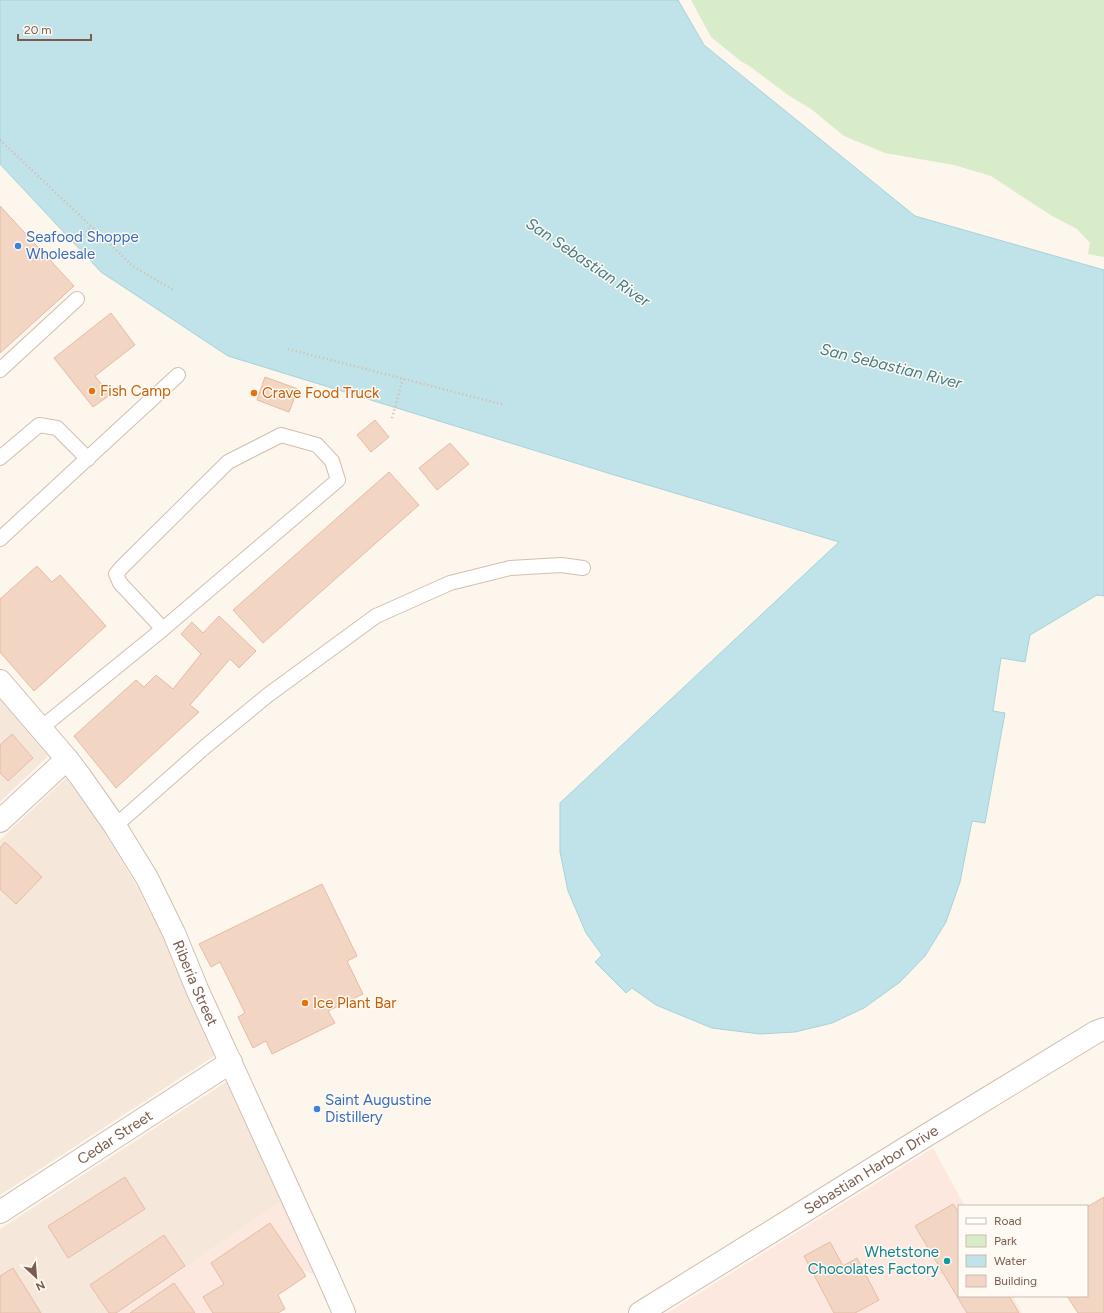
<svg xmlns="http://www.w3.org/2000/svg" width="1104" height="1313" font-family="Figtree,sans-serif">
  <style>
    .residential { fill: #f5e8da }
    .commercial { fill: #fde8e0 }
    .green { fill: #d8ecc9 }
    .water { fill: #bfe3e8; stroke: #a5d3da }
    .building { fill: #f3d5c3; stroke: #e6bba3 }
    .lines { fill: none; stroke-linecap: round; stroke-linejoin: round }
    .service-casing { stroke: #d1beb0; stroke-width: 16 }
    .minor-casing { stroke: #d1beb0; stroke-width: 24 }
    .tertiary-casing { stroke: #d1beb0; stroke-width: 24 }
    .path { stroke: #d9b8a5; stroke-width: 2.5; stroke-dasharray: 1 3; stroke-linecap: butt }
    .service { stroke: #fff; stroke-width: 14 }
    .minor { stroke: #fff; stroke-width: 22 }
    .tertiary { stroke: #fff; stroke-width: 22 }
    .shop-dot { fill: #3f7fe0; stroke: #fffaf3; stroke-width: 1.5 }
    .food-dot { fill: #e8710a; stroke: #fffaf3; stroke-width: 1.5 }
    .culture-dot { fill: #0f9aa8; stroke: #fffaf3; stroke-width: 1.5 }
    .labels { text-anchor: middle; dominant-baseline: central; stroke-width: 3; stroke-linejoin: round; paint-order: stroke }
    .shop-label { font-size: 15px; fill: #366cbe; stroke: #fffaf3; text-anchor: start }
    .food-label { font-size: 15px; fill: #c56008; stroke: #fffaf3; text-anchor: start }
    .street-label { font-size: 15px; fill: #7a5c4d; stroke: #fffaf3 }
    .culture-label { font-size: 15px; fill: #0d838f; stroke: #fffaf3; text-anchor: end }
    .water-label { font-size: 16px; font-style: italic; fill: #437c86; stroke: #fffaf3 }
  </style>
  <rect width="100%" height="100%" fill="#fdf6ec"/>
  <g class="residential">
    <path d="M0 700 48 756 0 802Z"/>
    <path d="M66 778 105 833 136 885 163 938 186 994 214 1056 0 1195V840Z"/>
    <path d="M226 1082 281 1202 118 1313H0V1229Z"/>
  </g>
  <g class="commercial">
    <path d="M933 1148 965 1206H959V1296H1013L1022 1313H667Z"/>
    <path d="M281 1202 315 1275 298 1268 257 1313H118Z"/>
  </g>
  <path class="green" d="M691 0H1104V257L1088 254 1090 243 1077 229 1052 216 991 176 954 165 885 153 844 136 811 109 788 95 748 65 742 62 711 37Z"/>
  <path class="water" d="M0 0H678L704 45 915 216 1104 270V596L1097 595 1030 635 1025 662 1001 658 993 711 1005 713 985 823 972 821 960 882 946 922 925 956 900 982 864 1008 832 1023 795 1032 760 1034 712 1028 656 1005 632 988 626 993 595 962 602 955 586 933 568 891 560 852V803L839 542 611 474 228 356 101 272 0 164Z"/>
  <g class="building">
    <path d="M0 206 74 286 0 353Z"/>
    <path d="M111 313 135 345 95 376 110 395 93 407 54 358Z"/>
    <path d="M265 377 298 389 289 412 257 400Z"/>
    <path d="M375 420 389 437 371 452 357 435Z"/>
    <path d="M450 443 469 464 437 490 419 468Z"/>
    <path d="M389 472 419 505 263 643 233 610Z"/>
    <path d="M37 566 52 582 60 575 106 626 34 691 0 652V599Z"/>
    <path d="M219 616 256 651 239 668 230 659 190 705 199 712 116 788 74 736 136 680 144 687 156 675 173 689 201 654 181 634 192 622 203 633Z"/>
    <path d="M12 734 33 758 8 781 0 773V745Z"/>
    <path d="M5 842 42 877 16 904 0 889V848Z"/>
    <path d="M322 884 357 956 347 961 363 994 328 1011 335 1023 272 1054 266 1041 253 1048 238 1017 245 1013 220 962 211 967 199 944Z"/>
    <path d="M125 1177 145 1209 68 1258 48 1226Z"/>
    <path d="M1104 1197V1313H1078L1067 1296H1087V1207Z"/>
    <path d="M953 1204 959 1213V1296H1009L1019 1313H967L915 1226Z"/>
    <path d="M270 1223 306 1276 278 1295 285 1309 278 1313H213L203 1297 224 1284 211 1263Z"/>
    <path d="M164 1235 185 1266 116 1313H109L90 1285Z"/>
    <path d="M830 1242 843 1266 857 1258 879 1300 855 1313H834L804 1256Z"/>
    <path d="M13 1268 41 1313H0V1276Z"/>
    <path d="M174 1283 195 1313H130Z"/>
  </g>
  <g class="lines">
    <g class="service-casing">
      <g id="service">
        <path d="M0 370 77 299"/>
        <path d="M0 458 39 425 57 428 88 459"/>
        <path d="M0 539 178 375"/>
        <path d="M41 728 163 629 338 480 332 461 317 445 281 435 228 462 122 567 116 574 120 583 163 629"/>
        <path d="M115 826 206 746 268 695 376 616 450 583 510 568 561 565 583 568"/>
      </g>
    </g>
    <g class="minor-casing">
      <g id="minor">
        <path d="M0 821 67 759"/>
        <path id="s1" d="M0 1212 231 1062"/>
        <path id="s2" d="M640 1313 927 1135 1096 1032 1104 1029"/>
      </g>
    </g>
    <g class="tertiary-casing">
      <g id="tertiary">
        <path id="s3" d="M0 681 67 759 80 776 115 826 147 878 174 933 197 989 327 1274 344 1313"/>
      </g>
    </g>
    <g class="path">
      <path d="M0 140 133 266 173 290"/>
      <path d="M74 243 92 227"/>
      <path d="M288 349 505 405"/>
      <path d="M392 418 403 379"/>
    </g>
    <use href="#service" class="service"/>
    <use href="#minor" class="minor"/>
    <use href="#tertiary" class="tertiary"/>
  </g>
  <g class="shop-dot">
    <circle cx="18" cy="246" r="4"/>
    <circle cx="317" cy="1109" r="4"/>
  </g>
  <g class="food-dot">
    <circle cx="92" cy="391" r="4"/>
    <circle cx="254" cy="393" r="4"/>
    <circle cx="305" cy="1003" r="4"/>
  </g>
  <circle class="culture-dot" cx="947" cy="1261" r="4"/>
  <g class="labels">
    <g class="shop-label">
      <text x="26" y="237">Seafood Shoppe<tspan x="26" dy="17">Wholesale</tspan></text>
      <text x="325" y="1100">Saint Augustine<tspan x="325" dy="17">Distillery</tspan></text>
    </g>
    <g class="food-label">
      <text x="100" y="391">Fish Camp</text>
      <text x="262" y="393">Crave Food Truck</text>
      <text x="313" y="1003">Ice Plant Bar</text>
    </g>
    <g class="street-label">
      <text stroke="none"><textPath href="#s3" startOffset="362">Riberia Street</textPath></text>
      <text stroke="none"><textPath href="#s1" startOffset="137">Cedar Street</textPath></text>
      <text stroke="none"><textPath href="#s2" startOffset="272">Sebastian Harbor Drive</textPath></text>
    </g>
    <g class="culture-label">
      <text x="939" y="1252">Whetstone<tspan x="939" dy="17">Chocolates Factory</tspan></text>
    </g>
    <g class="water-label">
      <text transform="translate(588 262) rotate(34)">San Sebastian River</text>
      <text transform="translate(891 366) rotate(14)">San Sebastian River</text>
    </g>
  </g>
  <rect x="958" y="1205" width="130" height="92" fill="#fffaf3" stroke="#cabbb1"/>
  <rect x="966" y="1218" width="20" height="6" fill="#ffffff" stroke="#cabbb1"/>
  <text x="994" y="1225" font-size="12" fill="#7a5c4d">Road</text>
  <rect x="966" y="1235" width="20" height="12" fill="#d8ecc9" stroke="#cabbb1"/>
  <text x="994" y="1245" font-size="12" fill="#7a5c4d">Park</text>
  <rect x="966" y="1255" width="20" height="12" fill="#bfe3e8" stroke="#cabbb1"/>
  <text x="994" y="1265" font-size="12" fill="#7a5c4d">Water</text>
  <rect x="966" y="1275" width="20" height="12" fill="#f3d5c3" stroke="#cabbb1"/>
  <text x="994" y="1285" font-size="12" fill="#7a5c4d">Building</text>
  <g transform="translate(36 1277) rotate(154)" stroke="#fffaf3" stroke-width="3" paint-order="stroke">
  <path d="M0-3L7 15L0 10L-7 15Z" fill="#7a5c4d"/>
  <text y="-6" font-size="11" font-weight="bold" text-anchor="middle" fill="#7a5c4d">N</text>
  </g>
  <path d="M18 34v6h73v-6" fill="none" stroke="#7a5c4d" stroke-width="2"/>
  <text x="24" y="34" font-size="12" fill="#7a5c4d" stroke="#fffaf3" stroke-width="3" paint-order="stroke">20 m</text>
</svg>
